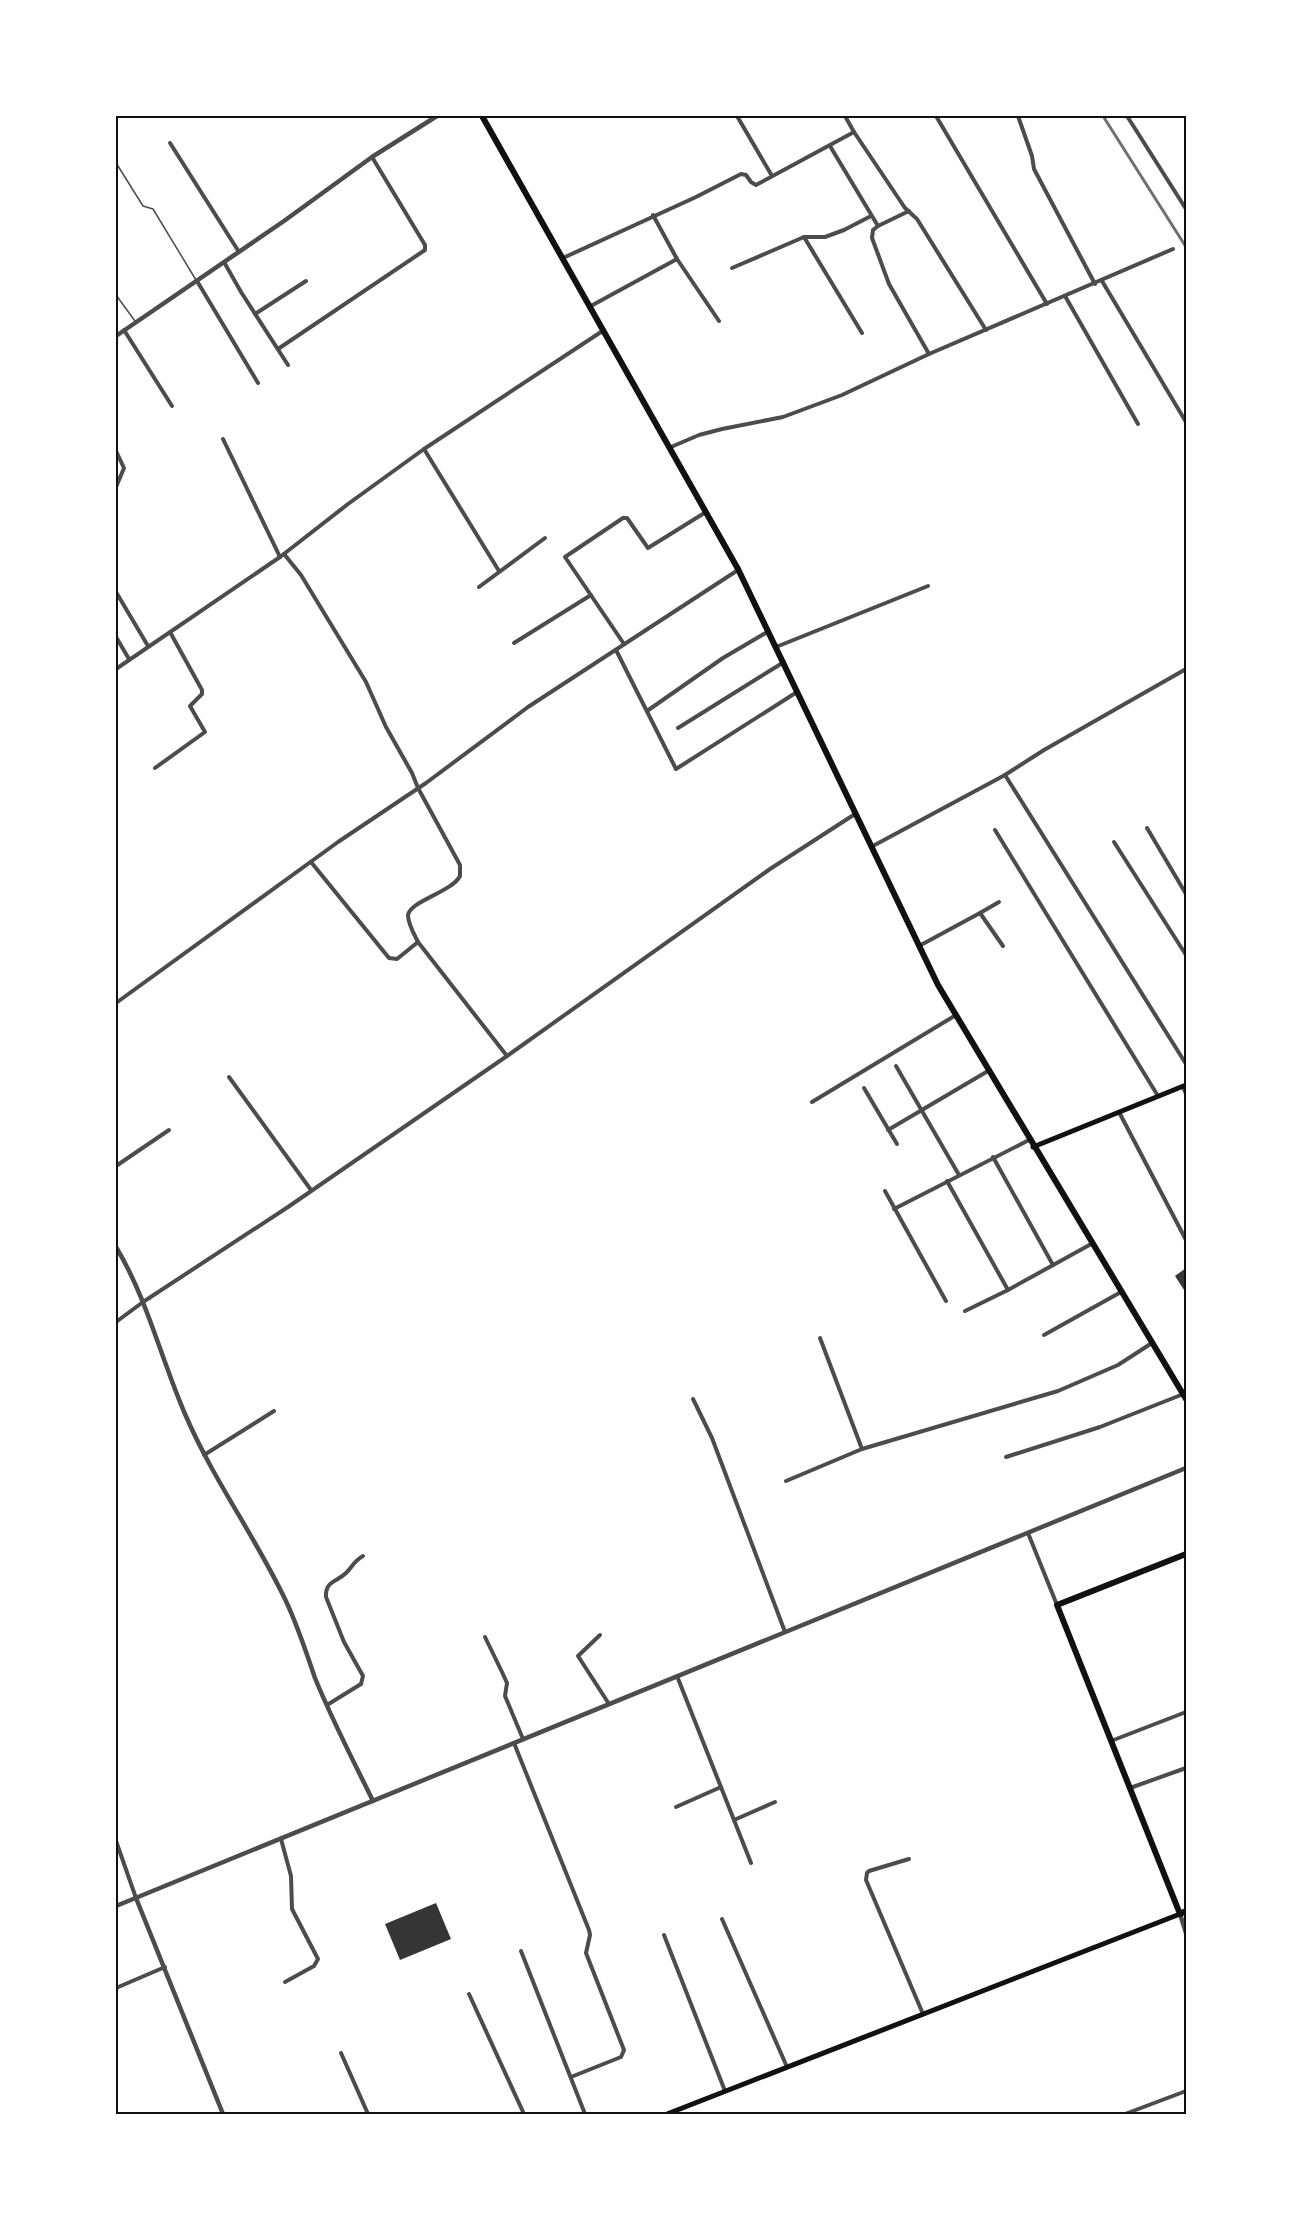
<svg xmlns="http://www.w3.org/2000/svg" width="1302" height="2230" font-family="Commissioner,sans-serif">
  <style>
    .building { fill: #353535 }
    .lines { fill: none; stroke-linecap: round; stroke-linejoin: round }
    .service { stroke: #4c4c4c; stroke-width: 1.5 }
    .minor { stroke: #4c4c4c; stroke-width: 4 }
    .tertiary { stroke: #4c4c4c; stroke-width: 4.5 }
    .secondary { stroke: #111; stroke-width: 5 }
    .primary { stroke: #111; stroke-width: 6 }
    .trunk { stroke: #111; stroke-width: 6 }
    .rail { stroke: #707070; stroke-width: 3 }
    .neatline { fill: none; stroke: #111; stroke-width: 2 }
  </style>
  <rect width="100%" height="100%" fill="#fff"/>
  <g class="building">
    <path d="M1186 1268V1293L1175 1276Z"/>
    <path d="M436 1903 451 1939 400 1960 385 1924Z"/>
  </g>
  <g class="lines">
    <g class="service">
      <path d="M118 166 143 206 153 209 196 280"/>
      <path d="M116 295 135 321"/>
    </g>
    <g class="minor">
      <path d="M737 116 772 176"/>
      <path d="M936 116 1047 304"/>
      <path d="M1018 116 1032 156 1034 169 1095 284"/>
      <path d="M1127 116 1186 209"/>
      <path d="M854 132 905 208 917 219 986 330"/>
      <path d="M170 143 239 252"/>
      <path d="M830 146 878 226"/>
      <path d="M909 211 878 226 873 230 872 238 889 284 929 354"/>
      <path d="M653 215 677 259 719 321"/>
      <path d="M804 237 862 333"/>
      <path d="M563 258 696 197 741 174 746 175 751 182 756 185 854 132 845 116"/>
      <path d="M224 262 241 292 288 365"/>
      <path d="M732 268 804 237H825L844 230 871 216"/>
      <path d="M197 281 258 383"/>
      <path d="M1102 281 1186 422"/>
      <path d="M1065 296 1138 424"/>
      <path d="M589 307 677 259"/>
      <path d="M255 314 306 281"/>
      <path d="M124 330 172 406"/>
      <path d="M278 349 425 250V245L372 157"/>
      <path d="M223 439 280 557"/>
      <path d="M671 447 699 435 722 429 783 417 842 395 929 354 1173 249"/>
      <path d="M424 449 499 571"/>
      <path d="M116 451 124 468 116 487"/>
      <path d="M284 554 301 575 366 682 386 727 412 773 418 788 460 865V876C452 892 410 901 408 915 408 924 414 934 418 942"/>
      <path d="M479 587 545 538"/>
      <path d="M116 592 148 646"/>
      <path d="M116 637 129 659"/>
      <path d="M514 643 591 595"/>
      <path d="M624 644 565 557 623 518H627L648 548 706 512"/>
      <path d="M776 647 928 586"/>
      <path d="M616 650 676 769 797 692"/>
      <path d="M116 669 280 557 348 504 424 449 604 330"/>
      <path d="M647 711 723 658 769 631"/>
      <path d="M678 728 784 662"/>
      <path d="M155 768 205 732 190 706 202 694V690L170 632"/>
      <path d="M1005 775 1186 1064"/>
      <path d="M1147 828 1186 894"/>
      <path d="M995 830 1158 1096"/>
      <path d="M1114 842 1186 955"/>
      <path d="M871 847 1005 775 1044 750 1186 669"/>
      <path d="M311 862 389 958 397 959 418 942 507 1056"/>
      <path d="M980 913 999 902"/>
      <path d="M919 946 980 913 1003 946"/>
      <path d="M116 1003 338 842 426 783 528 707 738 570"/>
      <path d="M896 1066 959 1175"/>
      <path d="M229 1077 311 1190"/>
      <path d="M1183 1087 1186 1094"/>
      <path d="M864 1088 897 1144"/>
      <path d="M812 1102 956 1015"/>
      <path d="M1119 1112 1186 1240"/>
      <path d="M888 1130 988 1071"/>
      <path d="M993 1157 1053 1265"/>
      <path d="M116 1166 169 1130"/>
      <path d="M947 1181 1008 1290"/>
      <path d="M885 1191 946 1301"/>
      <path d="M894 1209 1029 1140"/>
      <path d="M965 1311 1008 1290 1093 1243"/>
      <path d="M116 1322 143 1302 288 1207 507 1056 770 869 855 814"/>
      <path d="M1044 1335 1121 1292"/>
      <path d="M820 1338 862 1449"/>
      <path d="M693 1399 712 1438 785 1632"/>
      <path d="M204 1455 274 1411"/>
      <path d="M1006 1457 1100 1427 1186 1393"/>
      <path d="M786 1481 862 1449 1058 1391 1118 1365 1152 1343"/>
      <path d="M1028 1533 1057 1605"/>
      <path d="M600 1635 578 1656 609 1704"/>
      <path d="M485 1637 502 1672 507 1683 505 1696 523 1739"/>
      <path d="M677 1676 751 1863"/>
      <path d="M327 1705 361 1684 363 1676 344 1642 326 1597C325 1581 337 1582 346 1573 352 1567 354 1561 363 1556"/>
      <path d="M1111 1741 1186 1712"/>
      <path d="M514 1743 589 1930 590 1935 586 1953 624 2050 621 2057 571 2077"/>
      <path d="M1130 1788 1186 1768"/>
      <path d="M676 1807 721 1787"/>
      <path d="M734 1820 775 1802"/>
      <path d="M281 1839 291 1876 292 1909 318 1959 314 1966 285 1982"/>
      <path d="M116 1841 136 1898"/>
      <path d="M909 1859 869 1871 867 1873 866 1880 923 2014"/>
      <path d="M722 1919 787 2067"/>
      <path d="M664 1935 725 2091"/>
      <path d="M521 1951 585 2114"/>
      <path d="M116 1988 165 1967"/>
      <path d="M469 1994 524 2114"/>
      <path d="M341 2053 368 2114"/>
      <path d="M1125 2114 1186 2091"/>
    </g>
    <g class="tertiary">
      <path d="M116 336 284 221 372 157 437 116"/>
      <path d="M116 1247C147 1298 161 1359 185 1414 212 1477 252 1532 282 1593 296 1620 305 1649 315 1678 332 1720 353 1760 373 1801"/>
      <path d="M136 1898 223 2114"/>
      <path d="M116 1906 1186 1468"/>
      <path d="M1180 1914 1186 1933"/>
    </g>
    <g class="secondary">
      <path d="M1033 1147 1186 1085"/>
      <path d="M667 2114 1180 1914"/>
    </g>
    <path class="primary" d="M1186 1554 1057 1605 1180 1914 1186 1911"/>
    <path class="trunk" d="M482 116 738 569 938 985 1186 1399"/>
    <path class="rail" d="M1103 116 1186 247"/>
  </g>
  <rect width="1302" height="2230" fill="none" stroke="#ffffff" stroke-width="234"/>
  <rect x="117" y="117" width="1068" height="1996" class="neatline"/>
</svg>
